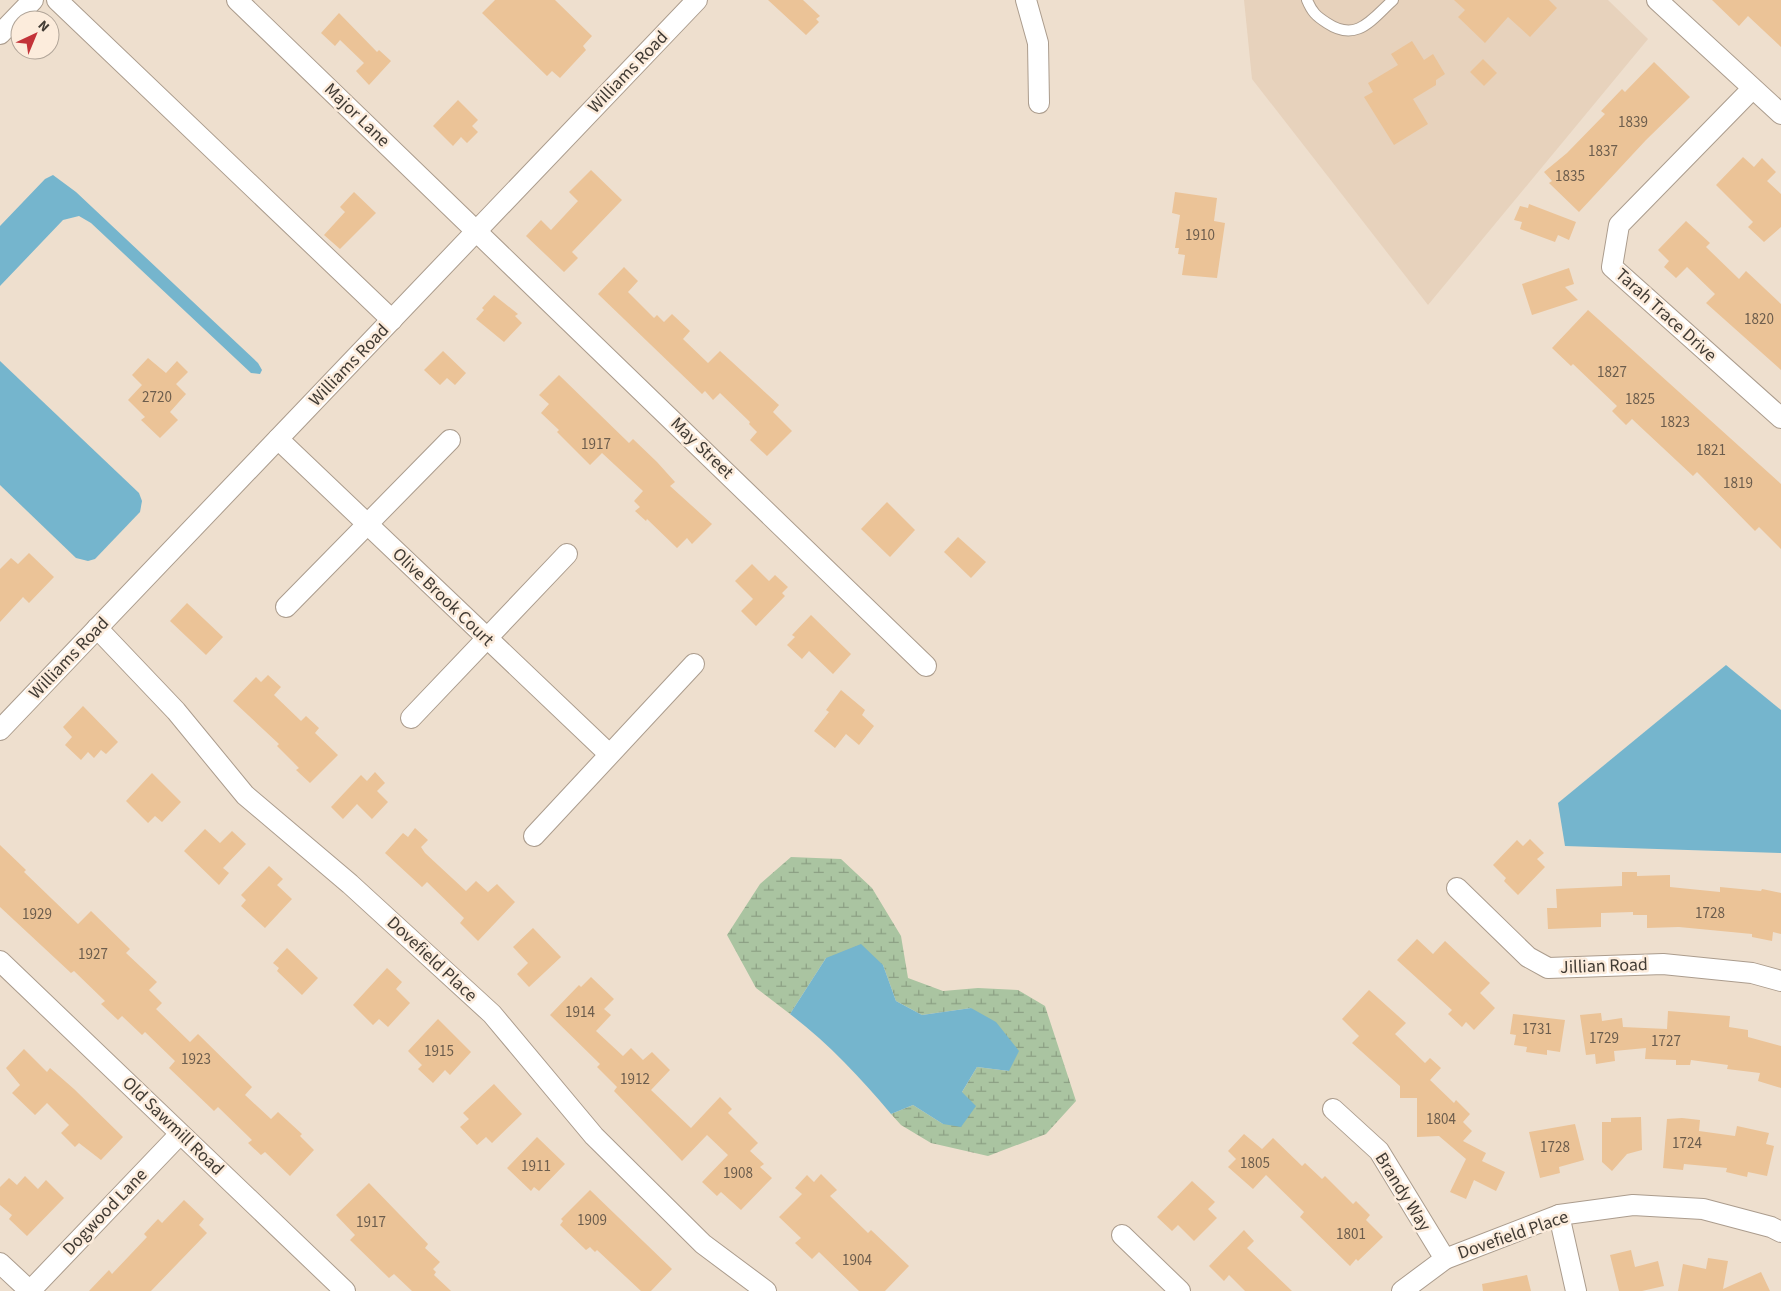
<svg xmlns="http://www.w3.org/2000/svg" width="1781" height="1291" font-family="'Source Sans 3',sans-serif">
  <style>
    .built { fill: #e7d2bc }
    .wetland { fill: url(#wetland-marsh) }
    .water { fill: #75b5cd }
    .building { fill: #ebc397 }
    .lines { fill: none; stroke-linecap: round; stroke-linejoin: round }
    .service-casing { stroke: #ab9c8d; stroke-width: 12 }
    .minor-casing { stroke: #ab9c8d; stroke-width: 22 }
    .service { stroke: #fff; stroke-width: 10 }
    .minor { stroke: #fff; stroke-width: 20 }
    .labels { text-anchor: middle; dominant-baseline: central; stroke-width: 5; stroke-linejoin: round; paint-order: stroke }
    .number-label { font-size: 15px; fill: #6c5d4d }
    .street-label { font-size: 18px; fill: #413b34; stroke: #fcecdc }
  </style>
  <defs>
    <pattern id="wetland-marsh" width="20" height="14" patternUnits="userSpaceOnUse" patternTransform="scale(1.25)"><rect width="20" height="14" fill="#aac4a1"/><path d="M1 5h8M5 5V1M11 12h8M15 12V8" fill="none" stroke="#8ca084"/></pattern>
  </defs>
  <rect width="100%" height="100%" fill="#eedfce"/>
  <path class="built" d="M1244 0H1608L1648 39 1428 305 1252 79Z"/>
  <path class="wetland" d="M791 857 841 859 872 888 901 936 908 978 943 991 978 988 1018 990 1045 1006 1076 1101 1046 1134 988 1156 931 1143 901 1125 891 1114 913 1105 943 1124 977 1067 1009 1071 971 1008 922 1015 896 1001 883 965 826 958 790 1014 756 988 727 935 760 884Z"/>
  <g class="water">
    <path d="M53 175 76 192 258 363 262 370 260 374 251 373 91 223 79 216 63 220 0 286V226L45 179Z"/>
    <path d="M0 361 139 493 142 501 140 512 95 559 88 561 76 558 0 485Z"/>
    <path d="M1726 665 1781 710V853L1565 846 1558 803Z"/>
    <path d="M861 944 883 965 896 1001 922 1015 971 1008 996 1022 1019 1051 1009 1071 977 1067 962 1092 976 1106 961 1127 943 1124 913 1105 891 1114C860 1077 828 1043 790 1014L826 958Z"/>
  </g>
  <g class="building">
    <path d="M495 0H555L592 36 583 46 586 50 560 78 552 71 547 76 482 13Z"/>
    <path d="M768 0H803L820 16 816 19 819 22 806 35Z"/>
    <path d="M1454 0H1549L1557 8 1530 37 1508 17 1485 43 1458 17 1465 10Z"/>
    <path d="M1712 0H1781V47L1748 16 1739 26Z"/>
    <path d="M339 13 377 52 379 50 391 61 369 85 356 71 364 63 340 40 335 46 321 33Z"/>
    <path d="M1412 41 1424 60 1433 54 1445 74 1436 80V85L1413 99 1428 124 1394 145 1364 97 1373 92 1368 83 1398 65 1391 54Z"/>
    <path d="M1483 59 1497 73 1484 86 1470 72Z"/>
    <path d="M1654 62 1690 97 1646 140 1579 212 1549 183 1552 181 1544 172 1567 153 1605 114 1601 111 1622 89 1625 92Z"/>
    <path d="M458 100 478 120 472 126 478 132 467 143 461 137 453 146 433 126Z"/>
    <path d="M1743 157 1754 167 1762 158 1776 172 1767 181 1781 194V227L1764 242 1748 227 1753 222 1716 185Z"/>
    <path d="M591 170 622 200 572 252 578 258 564 272 526 236 541 220 551 230 578 201 569 192Z"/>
    <path d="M354 192 376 213 340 249 324 235 345 212 340 207Z"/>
    <path d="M1175 192 1217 198 1214 221 1225 223 1217 278 1182 275 1185 255 1178 254 1179 248H1175L1180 215 1172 213Z"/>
    <path d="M1529 204 1576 222 1569 240 1558 235 1555 242 1520 229 1522 222 1514 220 1520 206 1528 208Z"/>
    <path d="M1686 221 1710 243 1706 247 1739 279 1746 271 1781 304V370L1706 303 1715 294 1687 267 1676 278 1664 267 1669 261 1658 250Z"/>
    <path d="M624 267 638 281 628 292 654 318 657 315 664 322 672 314 690 331 683 339 708 363 720 351 779 405 773 412 792 431 767 456 750 440 757 432 749 424 750 422 720 393 713 400 705 391 702 394 598 294Z"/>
    <path d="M1569 268 1574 284 1565 287 1578 300 1532 315 1522 284Z"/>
    <path d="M494 295 518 314 515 316 522 323 504 342 476 319 484 310 482 308Z"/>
    <path d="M1588 310 1781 484V549L1759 527 1755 531 1697 472 1693 476 1632 419 1626 425 1612 411 1617 406 1573 364 1571 366 1552 348Z"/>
    <path d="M443 351 466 373 455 385 447 378 440 385 424 370Z"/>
    <path d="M148 358 166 373 177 361 188 372 176 384 186 394 170 412 178 420 160 438 141 420 145 417 128 400 142 385 132 375Z"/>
    <path d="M559 375 629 443 633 439 657 462 675 482 670 486 712 524 692 544 687 538 677 548 647 519 646 521 635 511 640 507 634 501 643 491 602 453 590 465 557 432 559 430 541 413 549 404 539 395Z"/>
    <path d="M887 502 915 530 890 557 861 529Z"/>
    <path d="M958 537 986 562 971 578 944 552Z"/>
    <path d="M29 553 54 577 29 603 23 597 0 622V569L11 558 18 564Z"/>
    <path d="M752 564 769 581 775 575 788 587 782 593 785 596 756 626 741 611 753 599 735 581Z"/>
    <path d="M187 603 223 637 206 655 170 621Z"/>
    <path d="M811 615 851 654 833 674 809 651 802 659 787 645 795 637 792 635Z"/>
    <path d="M268 675 281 687 274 695 301 721 306 716 319 728 315 733 338 755 310 783 296 770 299 768 277 746 279 744 233 701 256 677 261 682Z"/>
    <path d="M841 690 865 710 862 715 874 726 859 745 846 734 835 748 814 731 829 712 826 710Z"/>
    <path d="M83 706 118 742 106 754 101 750 94 758 88 752 81 760 65 745 72 737 63 727Z"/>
    <path d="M375 772 385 783 377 791 388 802 372 819 357 804 343 819 331 807 361 775 367 781Z"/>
    <path d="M152 773 181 802 162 822 155 816 148 823 126 801Z"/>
    <path d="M415 828 428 840 421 847 425 853 466 891 476 881 488 892 497 884 515 902 478 941 460 923 464 918 427 882 422 887 385 853 403 833 408 837Z"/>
    <path d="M205 829 220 843 232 831 246 844 223 868 229 873 219 885 184 851Z"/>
    <path d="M1530 839 1544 853 1537 859 1545 867 1518 895 1504 881 1506 878 1493 865 1517 840 1523 846Z"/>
    <path d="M0 845 26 870 24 872 78 924 91 911 130 949 126 953 157 982 149 990 162 1003 156 1009 190 1042 198 1034 252 1087 245 1095 271 1119 278 1112 302 1134 300 1136 314 1150 290 1176 265 1152 261 1155 248 1143 252 1140 218 1107 214 1111 169 1068 175 1061 145 1032 142 1035 122 1016 118 1020 101 1004 105 1001 74 971 71 973 0 907Z"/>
    <path d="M269 866 283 879 277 885 292 899 265 928 241 906 246 900 241 895Z"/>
    <path d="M1622 872H1637V876L1670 875V887L1720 892V887L1761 891 1762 889 1781 893V934L1773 932 1772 941 1752 937V934L1679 927 1647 928V915H1633V912L1601 913V927L1548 929 1547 908H1557L1556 889 1622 886Z"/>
    <path d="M533 928 561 957 529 987 517 974 528 963 513 947Z"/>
    <path d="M1417 939 1433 954 1445 941 1490 983 1480 993 1495 1008 1474 1030 1466 1022 1462 1027 1448 1014 1452 1010 1397 960Z"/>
    <path d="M287 948 318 978 302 995 277 971 279 968 273 963Z"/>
    <path d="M387 968 402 982 396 989 410 1003 388 1027 379 1019 373 1025 353 1005Z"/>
    <path d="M591 977 614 999 604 1009 611 1015 596 1031 623 1056 631 1048 643 1060 652 1052 670 1070 651 1090 691 1128 720 1097 732 1109 728 1113 758 1143 750 1151 764 1164 760 1167 772 1178 741 1210 721 1192 717 1196 702 1182 728 1155 707 1135 682 1161 614 1091 617 1087 597 1067 600 1064 550 1015 579 985 581 987Z"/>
    <path d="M1369 990 1406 1023 1395 1034 1425 1063 1430 1058 1441 1068 1430 1080 1454 1103 1456 1100 1470 1114 1463 1122 1472 1131 1463 1141 1486 1153 1482 1161 1505 1172 1496 1191 1474 1180 1466 1199 1450 1192 1466 1159 1439 1136 1417 1137V1098H1400V1086L1352 1043 1359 1036 1342 1019Z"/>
    <path d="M1668 1011 1730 1016 1729 1027 1748 1030V1037L1781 1046V1088L1758 1081 1760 1073 1727 1069 1728 1065 1691 1060 1690 1065H1676V1060L1645 1059 1646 1048 1614 1051 1615 1061 1596 1064 1595 1054 1586 1055 1580 1015 1601 1013 1602 1021 1622 1018 1623 1027 1667 1029Z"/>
    <path d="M1513 1014 1565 1020 1560 1052 1547 1050V1055L1526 1052 1527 1047 1514 1045 1516 1035 1510 1034Z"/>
    <path d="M438 1019 471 1052 450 1075 445 1070 433 1083 418 1069 422 1065 408 1051Z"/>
    <path d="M24 1049 47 1072 50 1068 74 1089 123 1137 101 1160 79 1143 75 1147 61 1133 69 1125 47 1103 35 1115 12 1093 20 1085 6 1068Z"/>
    <path d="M494 1084 522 1114 492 1143 486 1137 477 1145 460 1127 469 1119 463 1113Z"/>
    <path d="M1641 1117 1642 1150 1627 1154 1612 1171 1602 1162V1122H1611V1118Z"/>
    <path d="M1682 1118 1700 1120 1699 1131 1735 1136 1737 1126 1769 1133 1766 1144 1774 1146 1767 1176 1748 1172 1747 1177 1726 1172 1727 1168 1684 1164 1683 1170 1663 1168 1667 1119Z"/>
    <path d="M1575 1124 1584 1160 1559 1167 1560 1173 1540 1178 1529 1132Z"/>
    <path d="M1244 1134 1262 1149 1273 1138 1302 1166 1305 1163 1322 1179 1325 1176 1353 1204 1356 1201 1370 1215 1366 1220 1383 1237 1358 1261 1356 1259 1350 1266 1300 1217 1304 1212 1266 1175 1253 1189 1228 1167 1236 1159 1228 1151Z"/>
    <path d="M537 1137 565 1164 539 1191 534 1187 531 1191 507 1168Z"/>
    <path d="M821 1174 837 1190 830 1196 868 1233 871 1230 909 1266 885 1291H859L819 1252 812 1259 795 1243 801 1238 779 1217 802 1194 795 1188 807 1175 814 1182Z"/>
    <path d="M25 1176 38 1189 46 1180 64 1198 27 1236 9 1219 12 1215 0 1205V1187L9 1178 17 1185Z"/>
    <path d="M1192 1181 1215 1202 1208 1209 1217 1218 1194 1241 1178 1225 1172 1231 1157 1217Z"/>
    <path d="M369 1183 428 1244 425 1248 440 1262 433 1269 436 1272 434 1275 451 1291H412L394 1274 389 1278 350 1240 355 1235 336 1215Z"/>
    <path d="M590 1190 672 1269 651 1291H641L597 1250 595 1252 590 1247 586 1250 560 1225 563 1221 561 1219Z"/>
    <path d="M184 1200 204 1219 199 1225 207 1233 151 1291H89L109 1270 112 1274 147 1237 144 1234 158 1219 162 1223Z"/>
    <path d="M1244 1230 1254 1241 1247 1248 1292 1291H1245L1229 1275 1224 1281 1209 1266Z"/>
    <path d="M1631 1250 1635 1267 1658 1261 1664 1286 1642 1291H1619L1610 1255Z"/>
    <path d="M1708 1258 1728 1261 1723 1289 1761 1272 1770 1291H1678L1683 1264 1706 1269Z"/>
    <path d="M1527 1275 1531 1291H1483L1482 1284Z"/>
  </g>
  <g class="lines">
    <g class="service-casing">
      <path id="service" d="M1307 0C1312 12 1316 16 1327 23 1357 43 1372 19 1393 0"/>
    </g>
    <g class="minor-casing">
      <g id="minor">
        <path d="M57 0 392 320"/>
        <path d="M237 0 926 666"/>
        <path d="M1026 0 1038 43 1039 103"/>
        <path d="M1657 0 1781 114"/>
        <path d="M0 34 33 0"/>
        <path d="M1752 89 1619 225 1612 267 1781 418"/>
        <path d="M278 439 609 754"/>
        <path d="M286 607 450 440"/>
        <path d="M97 628 176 711 245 795 350 884 492 1014 594 1136 703 1244 766 1291"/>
        <path d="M411 718 567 554"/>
        <path d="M0 730 697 0"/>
        <path d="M534 836 694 664"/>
        <path d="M1457 888 1528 957 1548 968 1663 964 1752 973 1781 981"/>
        <path d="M0 961 345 1291"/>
        <path d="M1333 1109 1379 1151 1445 1259"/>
        <path d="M1559 1215 1576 1291"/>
        <path d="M1122 1235 1180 1291"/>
        <path d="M0 1263 30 1291"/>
        <path d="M30 1291 180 1134"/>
        <path d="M1402 1291 1445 1259 1559 1215 1633 1205 1703 1209 1771 1227 1781 1232"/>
      </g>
    </g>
    <use href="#service" class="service"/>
    <use href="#minor" class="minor"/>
  </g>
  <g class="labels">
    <g class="number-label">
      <text x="1633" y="122">1839</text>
      <text x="1603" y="151">1837</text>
      <text x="1570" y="176">1835</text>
      <text x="1200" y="235">1910</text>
      <text x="1759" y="319">1820</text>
      <text x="1612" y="372">1827</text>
      <text x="157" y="397">2720</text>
      <text x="1640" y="399">1825</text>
      <text x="1675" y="422">1823</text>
      <text x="596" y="444">1917</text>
      <text x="1711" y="450">1821</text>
      <text x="1738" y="483">1819</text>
      <text x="1710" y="913">1728</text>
      <text x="37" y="914">1929</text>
      <text x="93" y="954">1927</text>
      <text x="580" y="1012">1914</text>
      <text x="1537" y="1029">1731</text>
      <text x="1604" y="1038">1729</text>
      <text x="1666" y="1041">1727</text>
      <text x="439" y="1051">1915</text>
      <text x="196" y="1059">1923</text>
      <text x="635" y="1079">1912</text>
      <text x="1441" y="1119">1804</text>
      <text x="1687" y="1143">1724</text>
      <text x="1555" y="1147">1728</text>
      <text x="1255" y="1163">1805</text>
      <text x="536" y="1166">1911</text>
      <text x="738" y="1173">1908</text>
      <text x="592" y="1220">1909</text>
      <text x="371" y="1222">1917</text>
      <text x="1351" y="1234">1801</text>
      <text x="857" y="1260">1904</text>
    </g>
    <g class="street-label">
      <text transform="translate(628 72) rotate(-46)">Williams Road</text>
      <text transform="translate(357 115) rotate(44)">Major Lane</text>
      <text transform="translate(1666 315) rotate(42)">Tarah Trace Drive</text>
      <text transform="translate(349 365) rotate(-46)">Williams Road</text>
      <text transform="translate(702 448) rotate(44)">May Street</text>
      <text transform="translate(443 597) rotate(44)">Olive Brook Court</text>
      <text transform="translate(69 658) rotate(-46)">Williams Road</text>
      <text transform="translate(432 959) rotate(43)">Dovefield Place</text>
      <text transform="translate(1604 966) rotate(-2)">Jillian Road</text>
      <text transform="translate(173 1126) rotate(44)">Old Sawmill Road</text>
      <text transform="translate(1403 1192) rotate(58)">Brandy Way</text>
      <text transform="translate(105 1212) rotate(-46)">Dogwood Lane</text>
      <text transform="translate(1513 1235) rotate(-19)">Dovefield Place</text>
    </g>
  </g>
  <g transform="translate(35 35) rotate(44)"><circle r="24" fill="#fcecdc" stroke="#b1a599"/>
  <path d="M0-4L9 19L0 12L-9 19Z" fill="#c33339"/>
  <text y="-8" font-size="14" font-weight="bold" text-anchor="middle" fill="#413b34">N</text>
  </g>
</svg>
